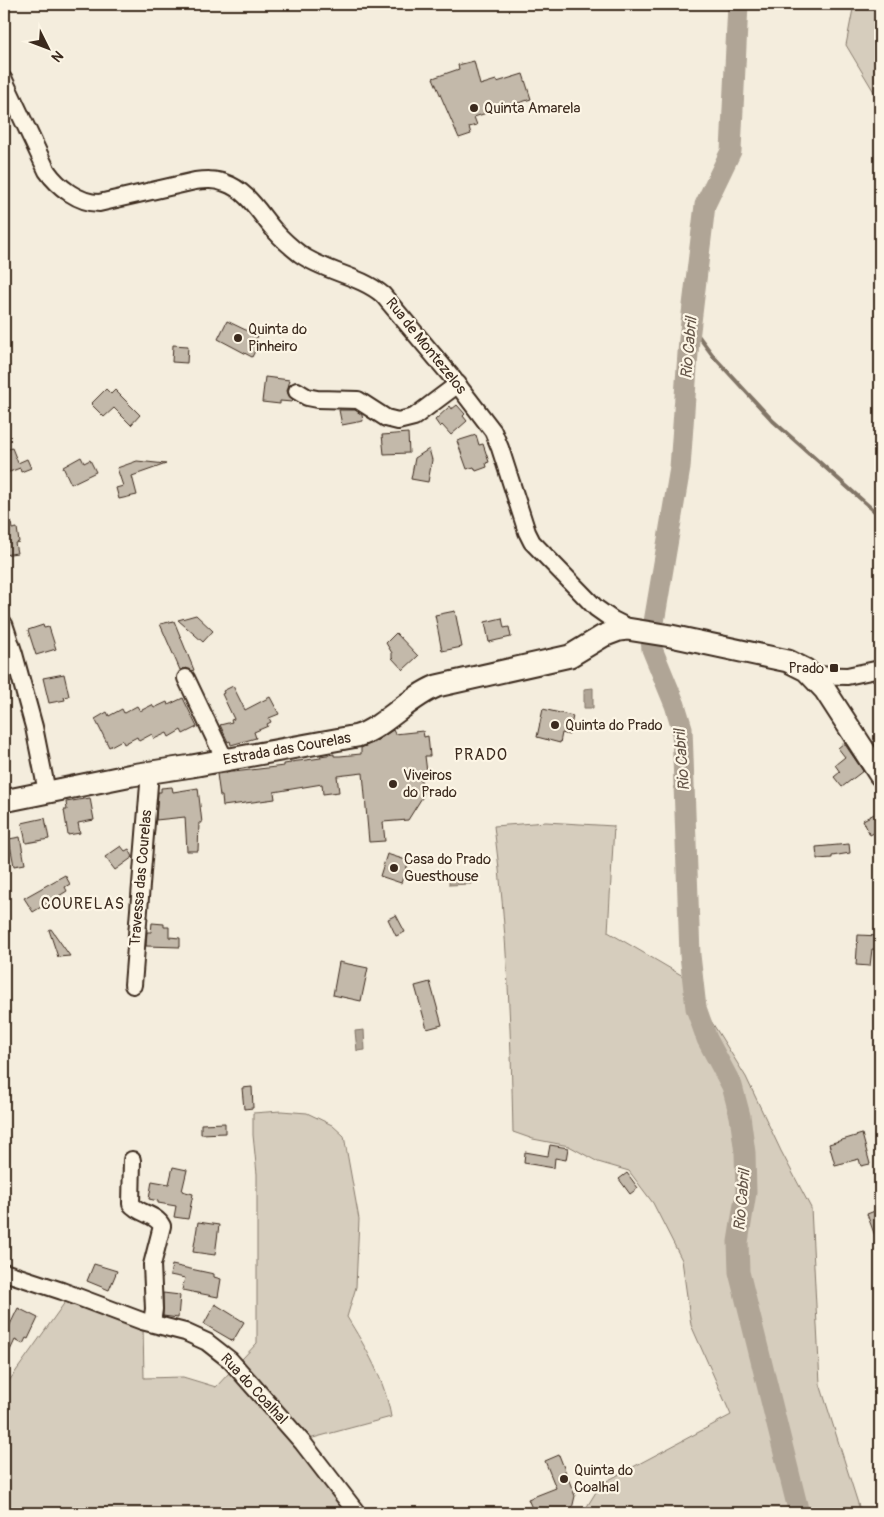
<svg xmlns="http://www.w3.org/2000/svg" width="884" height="1517" font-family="Pangolin,sans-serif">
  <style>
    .green { fill: #d6cdbd; stroke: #887c6e }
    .water { fill: #b0a596; stroke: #817466 }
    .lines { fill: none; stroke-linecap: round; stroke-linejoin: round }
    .stream { stroke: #817466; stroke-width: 4 }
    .river { stroke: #b0a596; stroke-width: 21 }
    .building { fill: #c3b9aa; stroke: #3b2a1e }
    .minor-casing { stroke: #3b2a1e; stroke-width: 20 }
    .major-casing { stroke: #3b2a1e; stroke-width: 25 }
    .minor { stroke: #fcf5e5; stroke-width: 16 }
    .major { stroke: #fcf5e5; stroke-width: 21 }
    .poi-dot { fill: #3b2a1e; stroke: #fcf5e5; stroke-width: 2 }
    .labels { text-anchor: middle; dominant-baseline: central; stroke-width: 4.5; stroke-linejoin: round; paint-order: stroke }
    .poi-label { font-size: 15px; fill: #3b2a1e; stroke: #fcf5e5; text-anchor: start }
    .street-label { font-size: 15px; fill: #3b2a1e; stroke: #fcf5e5 }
    .water-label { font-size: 16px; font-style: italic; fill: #645548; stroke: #fcf5e5 }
    .neighbourhood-label { font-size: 16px; letter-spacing: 1px; fill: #3b2a1e; stroke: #fcf5e5 }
  </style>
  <rect width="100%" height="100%" fill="#f4eddd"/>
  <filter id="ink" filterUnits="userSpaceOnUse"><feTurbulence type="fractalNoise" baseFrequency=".02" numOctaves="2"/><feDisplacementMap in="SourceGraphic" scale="10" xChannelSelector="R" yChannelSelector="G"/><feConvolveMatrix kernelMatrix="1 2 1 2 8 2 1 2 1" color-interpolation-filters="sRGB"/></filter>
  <g filter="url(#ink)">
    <g class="green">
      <path d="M854 4H880V102L846 45Z"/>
      <path d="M546 822 614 826 608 932 683 976 746 1077 781 1151 811 1208 820 1384 861 1513H583L601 1484 731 1415 691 1325 682 1260 653 1203 629 1171 598 1162 569 1146 533 1139 513 1132C511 1030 507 927 494 826Z"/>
      <path d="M281 1111 307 1113 332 1125 344 1136 359 1219 356 1287 347 1317C366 1348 385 1380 391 1417L298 1442 352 1513H4V1388L68 1298 143 1326 144 1378 183 1377 216 1387 257 1343V1174L253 1135V1113Z"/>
    </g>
    <g class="water">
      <path d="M593 688V708H584V689Z"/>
      <path d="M471 873V884L449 885V882H452V874Z"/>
      <path d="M364 1030 365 1050 357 1051 355 1031Z"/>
    </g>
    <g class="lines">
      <path class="stream" d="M691 326 714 357 773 421 880 516"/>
      <path class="river" d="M738 4 731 151 705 205 689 339 680 468 651 640 652 649 675 705 682 728 690 955 696 1008 707 1039 732 1086 740 1116 745 1153 746 1192 738 1242 739 1272 799 1513"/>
    </g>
    <g class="building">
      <path d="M474 61 480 85 496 80 497 82 523 74 531 99 474 117 477 125 469 127 471 134 459 138 433 78 459 69 458 65Z"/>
      <path d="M227 321 258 336 254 343 258 345 252 357 218 339Z"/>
      <path d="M173 345 188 346 187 363 172 362Z"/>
      <path d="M265 377 290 380 287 391 289 396 293 400 292 402 280 401V404L262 402Z"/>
      <path d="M106 389 111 394 115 390 140 415 131 425 114 408 104 417 91 404Z"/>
      <path d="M457 405 465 414 463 416 467 421 451 435 442 425 440 427 435 420 450 406 452 409Z"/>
      <path d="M339 410H355L362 415 363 421 342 425Z"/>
      <path d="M408 433 409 453 384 454 382 435Z"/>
      <path d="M476 435 479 445 483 444 489 462 486 463 487 467 476 471 474 467 467 469 457 441Z"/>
      <path d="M12 448 18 463 27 459 31 468 21 472 20 468 4 474V451Z"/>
      <path d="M429 449 432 460 428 482 411 479 415 458Z"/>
      <path d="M81 457 84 463 90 460 96 472 71 484 63 467Z"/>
      <path d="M137 461 166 464 132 476 137 495 119 499 116 488 123 486 117 468Z"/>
      <path d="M9 509 12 529 17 528 19 542 15 543 17 553 4 555V510Z"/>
      <path d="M455 611 462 647 442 651 435 615Z"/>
      <path d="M196 615 213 631 203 642 178 620Z"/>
      <path d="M502 618 504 628 509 627 511 637 489 642 485 622Z"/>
      <path d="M174 621 194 670 192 671 186 668 180 670 160 624Z"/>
      <path d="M43 625 44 628 49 627 56 649 36 655 28 630Z"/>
      <path d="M396 633 418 656 403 670 392 658V653L386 643Z"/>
      <path d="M64 674 69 696 64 697 65 700 49 703 43 678Z"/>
      <path d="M233 686 245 710 270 697 279 714 269 718 271 722 267 724 268 726 254 732 256 738 231 745 230 741 228 742 220 725 232 722 231 720 234 719 222 694 224 693 223 691Z"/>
      <path d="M183 698 197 727 183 734 181 730 169 737 167 733 154 739 152 734 139 741 137 737 124 744 122 740 109 747 95 719 107 712 109 716 122 709 124 713 137 706 140 711 152 705 154 708 167 702 168 705Z"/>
      <path d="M543 709 573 716 569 735 562 733 560 743 537 737Z"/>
      <path d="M393 730 395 734 423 731 424 737 428 736 430 756H425L427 772H420L423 796 408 820 383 822 385 841 369 842 363 773 337 776 339 792 323 794 322 784 274 792 275 799 223 806 222 796H220L217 774 284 766V764L291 763V762L321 758 320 756 334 754V756H340L361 754V748L373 743Z"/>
      <path d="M844 743 863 771 842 787 834 777 840 772 835 765 845 757 838 748Z"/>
      <path d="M172 787 173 792 198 788 202 823H199L198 851H187L185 817 156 820 158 792H161V788Z"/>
      <path d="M90 798 94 820 78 823 80 833 68 835 64 810H67L66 802Z"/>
      <path d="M880 811V830L870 835 863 820Z"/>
      <path d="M45 818 49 839 26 843 22 823Z"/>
      <path d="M20 837 25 864 14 866 9 839Z"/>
      <path d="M849 844 850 853 832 856V858L817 859 816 847Z"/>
      <path d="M121 846 125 851 129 849 133 857 115 870 105 857Z"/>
      <path d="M387 854 409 861 401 883 380 876Z"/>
      <path d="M65 875 70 884 65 887 67 891 33 912 24 898Z"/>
      <path d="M396 915 405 932 396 936 388 919Z"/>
      <path d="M152 923 164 924V927H169V937L180 938V947L146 946 147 932H151Z"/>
      <path d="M51 929 70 956 58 957 49 930Z"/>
      <path d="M858 935 880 936V950L872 949 870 966 856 965Z"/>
      <path d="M339 962 368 968 361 1001 333 995Z"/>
      <path d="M430 982 442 1025 427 1029 415 986Z"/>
      <path d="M252 1087 253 1108 244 1109 242 1088Z"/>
      <path d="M225 1123V1133L201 1134V1124Z"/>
      <path d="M862 1134 870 1164 861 1166 859 1159 835 1165 829 1144Z"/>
      <path d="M550 1145 568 1148 566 1160 555 1158 554 1168 524 1163 525 1152 548 1156Z"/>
      <path d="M173 1167 187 1170 182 1191 193 1194 188 1219 174 1217 176 1206 158 1203V1201L149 1199 152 1181 169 1184Z"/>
      <path d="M627 1173 638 1188 630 1194 619 1179Z"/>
      <path d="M880 1209V1247H879L867 1214Z"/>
      <path d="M198 1222 219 1225 215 1255 193 1252Z"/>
      <path d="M94 1264 117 1271 109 1290 87 1281Z"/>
      <path d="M172 1265 214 1274V1277L221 1279 218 1297 182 1290 185 1278 170 1275Z"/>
      <path d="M163 1293 180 1295 178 1318 163 1316Z"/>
      <path d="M215 1304 244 1322 233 1341 204 1324Z"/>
      <path d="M18 1308 38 1318 28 1339 26 1338 23 1344 15 1340 4 1363V1337Z"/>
      <path d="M559 1455 575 1496 571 1513H534L528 1499 556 1488 545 1461Z"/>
    </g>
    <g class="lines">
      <g class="minor-casing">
        <g id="minor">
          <path d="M4 80 47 171C58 187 79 203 99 203L195 181C205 180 215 179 225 183 247 190 260 214 275 231 282 239 291 247 300 254 325 272 359 275 383 295L451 376 493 431 500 448 527 532 532 542 596 608 613 620 631 629"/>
          <path d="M297 391 307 397 317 399 358 400 386 418 398 421 414 417 458 384"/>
          <path d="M4 624 14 654 34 727 47 792"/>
          <path d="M811 675 847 676 880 669"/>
          <path d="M186 678 225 760"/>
          <path d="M133 985 150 772"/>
          <path d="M132 1160 131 1204C139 1214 156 1214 162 1226L152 1265 154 1309 152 1323"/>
          <path d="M4 1272 62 1291 142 1321 185 1332 207 1342 230 1360 303 1443 357 1513"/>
        </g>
      </g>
      <g class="major-casing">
        <path id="major" d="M4 801 132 775 192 766 357 736C383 728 409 697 437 686L570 656 603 636 619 630 627 629 671 636 788 661 806 670 825 690 880 775"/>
      </g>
      <use href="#minor" class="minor"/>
      <use href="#major" class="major"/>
    </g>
  </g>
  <g class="poi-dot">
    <circle cx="474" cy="108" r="5"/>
    <circle cx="238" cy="338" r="5"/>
    <rect x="829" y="663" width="10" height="10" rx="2.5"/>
    <circle cx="555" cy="725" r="5"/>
    <circle cx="393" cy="784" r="5"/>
    <circle cx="394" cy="868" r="5"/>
    <circle cx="564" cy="1479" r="5"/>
  </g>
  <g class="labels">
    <g class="poi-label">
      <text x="484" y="108">Quinta Amarela</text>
      <text x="248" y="329">Quinta do<tspan x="248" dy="17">Pinheiro</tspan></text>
      <text x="824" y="668" text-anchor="end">Prado</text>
      <text x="565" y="725">Quinta do Prado</text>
      <text x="403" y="775">Viveiros<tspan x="403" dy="17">do Prado</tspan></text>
      <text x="404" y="859">Casa do Prado<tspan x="404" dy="17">Guesthouse</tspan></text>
      <text x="574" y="1470">Quinta do<tspan x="574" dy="17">Coalhal</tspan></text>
    </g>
    <g class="street-label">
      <text transform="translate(426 346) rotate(51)">Rua de Montezelos</text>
      <text transform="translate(287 749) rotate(-10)">Estrada das Courelas</text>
      <text transform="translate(141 878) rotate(-85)">Travessa das Courelas</text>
      <text transform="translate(254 1389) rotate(47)">Rua do Coalhal</text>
    </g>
    <g class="water-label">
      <text transform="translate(689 348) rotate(-85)">Rio Cabril</text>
      <text transform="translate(682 760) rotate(-94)">Rio Cabril</text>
      <text transform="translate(742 1200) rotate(-85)">Rio Cabril</text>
    </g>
    <g class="neighbourhood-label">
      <text x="481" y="755">PRADO</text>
      <text x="83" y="904">COURELAS</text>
    </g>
  </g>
  <rect width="884" height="1517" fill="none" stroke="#fcf5e5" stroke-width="20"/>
  <rect x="10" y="10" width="864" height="1497" fill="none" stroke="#3b2a1e" stroke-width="2" filter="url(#ink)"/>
  <g transform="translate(48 48) rotate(132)" stroke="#fcf5e5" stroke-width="4" paint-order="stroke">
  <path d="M0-4L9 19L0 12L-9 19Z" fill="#3b2a1e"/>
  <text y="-8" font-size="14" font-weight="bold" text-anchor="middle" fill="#3b2a1e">N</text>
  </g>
</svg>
